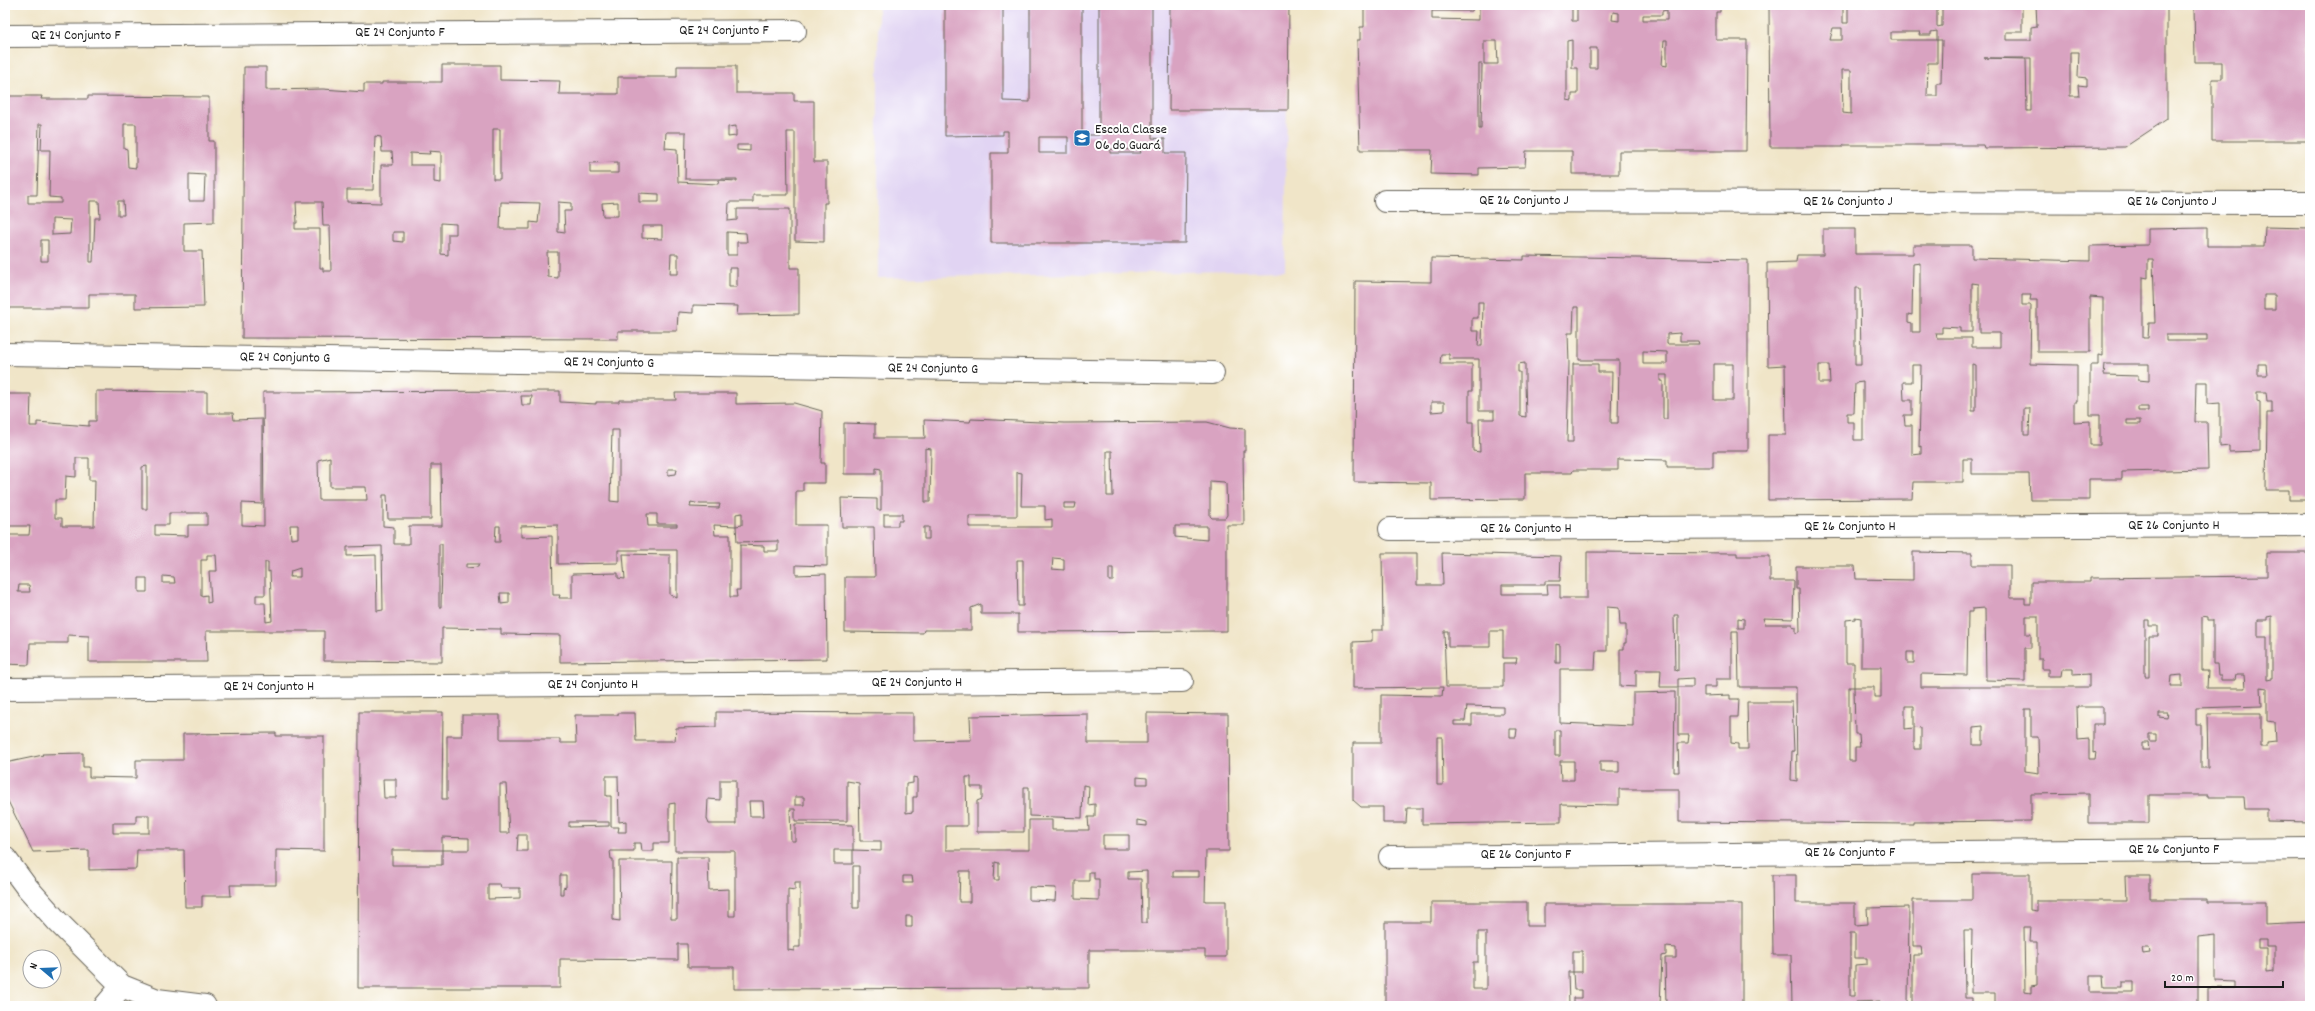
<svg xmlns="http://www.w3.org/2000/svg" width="2315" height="1011" font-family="Dekko,sans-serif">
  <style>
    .built { fill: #e1d4f3 }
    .building { fill: #d9a3c1; fill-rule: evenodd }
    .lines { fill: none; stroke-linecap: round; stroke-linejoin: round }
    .street-casing { stroke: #666258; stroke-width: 24 }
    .street { stroke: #fff; stroke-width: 22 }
    .labels { text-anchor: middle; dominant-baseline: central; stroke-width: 4; stroke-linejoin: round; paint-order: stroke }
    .street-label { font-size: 14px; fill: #1c1c1c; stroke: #fff }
    .poi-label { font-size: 14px; fill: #1c1c1c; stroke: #fff; text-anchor: start }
  </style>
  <rect width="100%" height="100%" fill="#fff"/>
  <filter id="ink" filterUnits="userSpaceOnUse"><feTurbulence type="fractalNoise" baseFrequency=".025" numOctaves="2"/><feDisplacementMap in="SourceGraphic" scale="8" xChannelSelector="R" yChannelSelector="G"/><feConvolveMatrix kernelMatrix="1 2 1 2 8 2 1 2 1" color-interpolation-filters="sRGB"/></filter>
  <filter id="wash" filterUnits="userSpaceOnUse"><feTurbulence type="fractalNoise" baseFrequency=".012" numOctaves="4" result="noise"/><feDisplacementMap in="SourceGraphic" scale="16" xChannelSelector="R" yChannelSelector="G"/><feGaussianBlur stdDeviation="0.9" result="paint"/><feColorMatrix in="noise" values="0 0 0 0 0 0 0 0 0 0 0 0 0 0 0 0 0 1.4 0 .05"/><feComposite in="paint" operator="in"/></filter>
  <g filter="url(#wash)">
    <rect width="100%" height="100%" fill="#f0e5c8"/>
    <path class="built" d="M878 5H1288L1285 270 878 278Z"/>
    <g id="blocks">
      <g class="building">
        <path d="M945 5H1003V101L1030 102V5H1082V135H1099V5H1152V138L1165 139V153H1186L1185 243H991V153H1008V131H1003V135L945 136ZM1039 137H1068V153H1039ZM1110 149 1140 150 1141 153H1110Z"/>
        <path d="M1170 5H1289L1288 110H1169Z"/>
        <path d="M1364 5H1474L1472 11H1432V19L1479 20V5H1567V7H1572V21H1577V5H1720V12H1716V40H1747L1746 151H1619V174H1572V151H1526L1525 167 1479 168V175L1431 174 1432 150H1360L1357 40H1360V27H1364ZM1667 10V20H1643V15H1662V11ZM1613 12 1619 13V21L1612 20ZM1572 40V68H1578V94H1572V101L1567 100V41ZM1664 40H1667V66L1662 65ZM1484 41H1497L1498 64H1484ZM1590 48H1597V68H1590ZM1479 64H1482L1481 129H1479Z"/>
        <path d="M1769 5H1843V23H1848V5H1937V27L1942 26V5H2022V32H2006V40H2031V27L2037 26 2036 5H2167V119L2125 147 1984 148 1983 145H1843V147H1770ZM1833 28H1842V40H1830ZM1937 31V40H1942L1941 83H1937V96H1927L1928 63H1937V40H1891V32H1920L1919 35H1931V32ZM2070 52H2079L2078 77 2087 78V86L2078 85 2079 96H2070ZM1984 58H2031V111H2027L2026 59ZM1842 70H1851V114L1843 113Z"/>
        <path d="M2194 5H2310V141H2212V79H2222V62H2195Z"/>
        <path d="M442 65H500V80L560 81 559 94H618V77H677V66H736V93H794V101H814V162H827V203H824V242L795 241V132H787L788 195H753V202H729L728 221 737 220V209H790V268H799V314L737 315 738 306 693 305V313L678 312 677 331H618V339L242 338 244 67H266V90L323 89 364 92V84H382V82H442ZM736 126V136L728 137V127ZM493 129H500V179H493ZM666 132H686L685 179H737V181L719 180 718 184 678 182 677 149 665 148ZM375 136 381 137 382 152H392L393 165H381V203L347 202V190H373ZM737 145H750V151L737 150ZM429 151 441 152V183L434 182V165H410V153L430 154ZM618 162V173H590V163ZM639 193 659 194V202H639ZM296 202H322L323 226H330L331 271H323V268H320V229H295V223H297ZM501 202 540 203 538 223 530 222V229H500ZM558 202 571 203V211H564L565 233 558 232ZM618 202V216H603L602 203ZM441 223 456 224V234H448V255L441 254ZM642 226H662V239L642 238ZM393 232H403V242L393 241ZM727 232 746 233 747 242H737V255H727ZM547 252H558V278L548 277ZM671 254H678V274H670ZM729 268H737V287H729Z"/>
        <path d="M5 96H42L41 99H88V96L209 97V141H214V222L184 223V251H202L204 307 135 308V294H89V308H5ZM39 124H42L41 150H50L49 197 61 198V203H28V195H37ZM124 124H136V168L128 167 127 149 124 148ZM189 174 205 175 204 201H189ZM90 201H99L100 218H95L93 262H90ZM118 201H123L124 215H118ZM52 219 71 220 70 234 52 235ZM41 240H48V261H41Z"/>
        <path d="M2265 227 2310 228V500H2289V490H2266L2267 413H2272V401H2267L2266 392H2257V401L2260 402V451L2229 452V446L2220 447V403L2207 404V382H2196L2195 422H2207L2208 470 2122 472V479H2089V500H2030L2029 474H1972V459H1963V482H1913L1912 499 1768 500V435H1786L1785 365 1768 366 1767 263 1796 262 1797 255H1823V229H1855V254H1913V245H1972V258L2090 261V246L2148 245V229L2207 228V246H2264ZM2148 259H2153L2155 323H2149L2148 338H2143V277L2148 278ZM1920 263V332H1912V323L1908 322V314L1912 315 1913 264ZM1972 283 1979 284V333H2000V347H1972V338H1937L1936 333H1942V327L1960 328V332H1972ZM1855 288H1860L1861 365H1855ZM2022 295H2031L2030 300H2037V352H2090V297L2103 298V356L2098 355V365H2090V415H2100V445H2090V421L2074 422V402H2077V365L2030 364 2031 305H2022ZM2264 295H2275V309H2264ZM2166 335H2207V341H2166ZM1972 364 1976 365V411H1972ZM2105 364H2149V381L2138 380V376L2104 375ZM2258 364H2266L2267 375H2258ZM1819 365H1829L1830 383H1819ZM1912 365H1921L1919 447 1921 446V454L1912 455V425H1905L1904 415H1912V400H1904L1903 382H1912ZM1863 382V440H1854V422H1847V413H1854L1855 383ZM2138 407H2148V411H2138ZM2024 408H2030L2029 435H2024ZM2127 420H2140V424H2127Z"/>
        <path d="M1524 256 1748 260V451H1713V467H1667V460L1618 459V470H1573L1572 473H1525V499L1431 500V483L1354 482 1355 281 1431 282V258L1524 260ZM1478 302H1483L1482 346H1478L1479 331H1472V318H1478ZM1574 307H1579V360H1619L1618 423H1611L1612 372H1598V364H1573V442H1567L1569 364 1568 333H1573ZM1680 333V341H1698L1699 344H1667V334ZM1643 351 1667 352V364H1643ZM1441 354H1449V359H1479V411H1494V419H1479L1480 452 1473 451V422H1469V391H1472V364H1440ZM1525 363V382L1526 417 1520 416V372H1518V364ZM1714 364H1733V400H1714ZM1660 375H1667V419H1663V381H1660ZM1431 402H1444V411L1431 412Z"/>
        <path d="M96 391 207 392V413H233L234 420 262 419V504L242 503V525L264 526 263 392 560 391V402L596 404V402H619V400H676L675 393H736V404L794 403 822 411 821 463H825V483H803V491H796V525H827V566L796 565V575L826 574 827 659 560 662V635L501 634V629L442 628V662L324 661V631H206L207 662H89V636L68 635V643H30L29 665 5 664V535H29L30 526H5V394H31L30 426H37V422L89 426V421H96ZM521 396H532L531 405H522ZM612 430H619V502L610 501ZM330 457V487H366L367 500H319L318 460ZM76 458H89V480H95L94 526H62V518H55V500H65L66 476 76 477ZM431 465H441L442 526H409V544H394V527L383 526V495H387L388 519H431ZM147 466V509H142V467ZM668 469H677L676 474 668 475ZM691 502 700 504H720L719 508 690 507ZM169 513H207V525H188V536L155 535V525H169ZM742 513V525L736 526 737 542 778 541V551H764V546L740 545V590H736L737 597H730V535H715L714 525 736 526V514ZM647 514H657V524H677V526H648ZM290 525H298V538L291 539ZM558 525V564L618 563V550H677V598L670 595V555L623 554 625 579 618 578V573L572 574V598H559L560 595H553L552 536 521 537V526ZM496 526H500V542H495ZM439 544H442V561L441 607H439ZM382 546 383 610 377 611 376 555 347 556V547ZM207 555H216L217 571H209L211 602 207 603V595L201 596V560H207ZM265 562H268V572L270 571 272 621 266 622 265 603H256V595H265ZM466 564H479L478 567 466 568ZM300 568V577H290L291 571ZM163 576 174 577 175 583H163ZM139 578H147V592H139ZM19 585H29L30 592H18ZM500 593H509V603L501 604Z"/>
        <path d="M971 419 1064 423 1207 422 1230 428 1245 429V451H1243L1244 525H1227V631L1018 632V614H981V604L971 608V630H924L923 633 845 632V577H875L874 527H842L841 498 877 499V510H881V469L876 468V474H844V423L875 424V438H925L924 420 970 422ZM925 448 931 449 930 502H925ZM1107 451H1112L1113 496H1107ZM1017 472 1022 473 1021 506H1045V520L1052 519V527H969V516H1017ZM1210 481 1224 482 1226 484 1227 515 1225 518H1212L1210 516ZM1064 503H1076L1075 508H1064ZM884 514H902V521H898V526H884ZM1175 526H1207V540L1175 537ZM924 527H929V539H924ZM1053 558 1064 559V570L1052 569ZM1017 560H1023V606H1018ZM1109 568H1113V581H1109Z"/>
        <path d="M1587 552 1737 553V556H1770V581H1794L1793 619 1763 618 1765 624H1792V626L1796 627V633L1800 632 1799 589H1796V566H1855L1856 579 1913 580V552L1972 553V565H2010V598H2025V604H2031V582H2090V578L2267 576V553H2310V678H2306V687L2310 688V822L2267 821V809H2245L2244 797H2208V795H2149V823H2089V793L2031 794V821L1913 822V824L1679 822V789H1619V805L1561 804V822L1422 824V808H1407L1406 823H1383V807H1361L1353 800V743H1381V695L1442 696 1443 687 1353 688V642L1372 641V630H1383L1382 553H1417V585H1443L1442 553 1561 556 1560 581H1545V585H1502V594H1548L1547 585H1560V598H1587ZM1607 607 1619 608 1620 625H1626V643H1624V649H1620V686L1636 687V670H1661L1660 687H1678V679L1693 678V687H1678V735H1689L1688 743H1678L1679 772H1674L1675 692 1633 693V726L1560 723V669H1595L1596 651H1607ZM1985 608 1986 680 2025 681V648H2031V634H2026V616H2038V659H2042V669H2048V676H2061L2062 669H2073V675L2089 674V687H1921V674L1967 675 1968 612H1972V609ZM1674 615H1678V671L1675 670ZM2202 616 2208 617V620H2213V664H2217L2218 675H2221V680H2235L2236 675H2244L2245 688H2207L2208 671H2202ZM2272 616V678L2267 679V637H2258V620H2267V617ZM1855 617 1861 618V667H1881V697H1874V687H1854L1855 734H1859L1860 747H1855V761H1849V687H1854V663H1846V620L1855 619ZM1738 618 1744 619V628H1738ZM2145 620H2149V626H2158V636H2149V676H2145ZM1444 631H1448V647H1490V631H1503V658H1517L1516 663H1503V687H1446ZM1732 631H1738L1739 687H1796L1797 781 1791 780 1792 751H1794L1792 702H1747L1748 749H1738V744L1731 743V717H1738L1739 699H1730V695L1704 696V687H1716V679H1732ZM1556 644 1560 645V663H1556ZM1907 652H1914V663H1907ZM2182 675V687H2170L2171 676ZM2261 687 2267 688V721L2275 722 2276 742 2267 743V747H2261V714H2207L2208 768H2201V724H2196V708L2262 706ZM1467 706 1503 707V714H1472V725H1454V721H1465ZM1905 706H1914V727L1921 728V749H1914V728L1905 729ZM2077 707H2103V724H2093V753L2096 752 2095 759H2089V739L2078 740ZM2025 709H2031V737H2038L2039 773 2025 771ZM2159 713H2168L2167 718 2159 717ZM1983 726V745H1973V727ZM1510 729H1517L1516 737H1510ZM1555 730H1560V756H1555ZM2149 734H2156V742H2149ZM1437 737H1442L1443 785H1437ZM2142 743H2148L2149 750H2142ZM1560 761H1574V780H1561ZM1600 761H1619V772H1600Z"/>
        <path d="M359 712H443L442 799H447V736H462V715H500V739H560V743H576L575 715H618V713H635L636 741H675L676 728 716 727V712L913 713V741L971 740 970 716 1088 714V743H1147V713L1228 714 1229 851H1206L1205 901H1226V957H1205V950H1089V988L734 989V967H688L687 944H678V960L560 959V988H358ZM606 776H618L619 822 626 821V832H618L619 827H611V796H606ZM913 777 917 778V797H913V812L906 813V784L913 783ZM966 777H971V787H982V799L977 801V832H1024V787H1029V816L1082 818 1083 785 1089 786 1088 805 1095 804V817H1088L1089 830H1052V820H1029V850H946V826H967ZM1137 777 1147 778V784H1137ZM383 779H396V798H384ZM720 780H736V824H709L707 819 708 799 720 800ZM847 781 859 783 860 841H881V851L853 850V864H834V850H853V825L795 824V841H791L790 809H795V821H847ZM500 784H506L509 833H500ZM795 797H804V805H795ZM749 801H763L764 816H750ZM675 803V851H735V916H729V889L709 890 708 857H677V919H671L672 861H619L620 921 613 920V859H611L610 851H634V843H641L642 851H654V843H669V804ZM1137 820 1147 822V826L1137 825ZM569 822H609V826L569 827ZM518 835H527V851H517ZM1103 835H1129V849H1103ZM442 837 469 838V850H442V865H392V850H442ZM995 862 999 863V880H994ZM853 866H859V908H853ZM960 871H970V902H959ZM1147 871V923H1142L1141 879H1128V872ZM1173 871H1199V877H1173ZM1089 872H1094V879H1099V900L1075 899V881H1089ZM560 875H566V887L563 888V894H560ZM903 876H912L913 883H903ZM795 882H800V947H794V951L788 950V889L795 890ZM488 884H500L501 888H520V898L488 899ZM1029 887 1056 888 1055 901 1029 900ZM906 916H912V927H906Z"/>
        <path d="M276 733V736H324V851L276 850V885H230L231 896H202V907H185L184 850H137L136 869 89 870V850L33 852 5 795V763L43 755 42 754 83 753V767H89V777L136 778V760H183V734ZM136 815H149V833H113V823H136Z"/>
        <path d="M1972 874H2030V910L2037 911V901H2126L2125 876H2150V899H2207V902H2266V924L2310 922V1006H2207V988H2235V982L2215 981V935L2198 937V1004H2162L2163 1006H1995V993H1971L1972 930H1964L1965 998H1972V1006H1913V955H1922L1921 946H1913V900H1972ZM2024 927H2031L2030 942H2037V985L2031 986V993L2025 992ZM2258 940H2266V947H2274V971L2266 972V949H2258ZM2142 948H2149L2150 953 2143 954ZM2090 976H2103L2104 987H2122V982H2134V992H2090Z"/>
        <path d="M1772 875H1796V903H1855V925L1868 924 1867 908 1909 907 1908 1006H1880V1001L1856 1002V1006H1792L1791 955H1773ZM1850 933H1855V958H1867V964L1855 965V996H1850Z"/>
        <path d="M1431 902H1527V926H1544V904H1742V1006H1666L1665 958H1676V948L1666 947V955L1662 956 1660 1006H1574V998H1581V990H1574L1573 972H1582V951H1573V972H1568L1569 1006H1385V922H1431ZM1478 932H1486V989H1473V962H1478Z"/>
      </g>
    </g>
  </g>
  <g filter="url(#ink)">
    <use href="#blocks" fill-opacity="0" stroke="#666258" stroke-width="1"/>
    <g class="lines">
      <g class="street-casing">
        <g id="street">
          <path d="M5 36 795 31"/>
          <path d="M1385 201 2310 203"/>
          <path d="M5 354 1213 373"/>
          <path d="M1390 529 2310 525"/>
          <path d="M5 689 1182 681"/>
          <path d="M1390 857 2310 849"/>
          <path d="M5 858 25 885 57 921 122 986 157 1000 205 1006"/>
          <path d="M105 1006 122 986"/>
        </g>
      </g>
      <use href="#street" class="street"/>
    </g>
  </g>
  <defs>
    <g id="school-square" transform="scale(0.9)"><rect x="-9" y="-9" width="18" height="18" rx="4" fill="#1f6fb2" stroke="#fff"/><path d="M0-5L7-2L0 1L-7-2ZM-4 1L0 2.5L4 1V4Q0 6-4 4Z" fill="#fff"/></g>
  </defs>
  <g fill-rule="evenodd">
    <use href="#school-square" x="1082" y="138"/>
  </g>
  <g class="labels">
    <g class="street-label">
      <text x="724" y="31">QE 24 Conjunto F</text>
      <text x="400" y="33">QE 24 Conjunto F</text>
      <text x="76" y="36">QE 24 Conjunto F</text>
      <text x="1524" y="201">QE 26 Conjunto J</text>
      <text x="1848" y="202">QE 26 Conjunto J</text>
      <text x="2172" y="202">QE 26 Conjunto J</text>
      <text transform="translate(285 358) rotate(1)">QE 24 Conjunto G</text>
      <text transform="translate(609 363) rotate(1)">QE 24 Conjunto G</text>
      <text transform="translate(933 369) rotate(1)">QE 24 Conjunto G</text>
      <text x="2174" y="526">QE 26 Conjunto H</text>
      <text x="1850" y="527">QE 26 Conjunto H</text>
      <text x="1526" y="529">QE 26 Conjunto H</text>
      <text x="917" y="683">QE 24 Conjunto H</text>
      <text x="593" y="685">QE 24 Conjunto H</text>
      <text x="269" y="687">QE 24 Conjunto H</text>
      <text x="2174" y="850">QE 26 Conjunto F</text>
      <text x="1850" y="853">QE 26 Conjunto F</text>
      <text x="1526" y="855">QE 26 Conjunto F</text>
    </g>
    <g class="poi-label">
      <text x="1095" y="130">Escola Classe<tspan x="1095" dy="16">06 do Guará</tspan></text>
    </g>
  </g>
  <rect width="2315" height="1011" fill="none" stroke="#fff" stroke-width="20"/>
  <g transform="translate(42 969) rotate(289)"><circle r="19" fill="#ffffff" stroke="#a4a4a4"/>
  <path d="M0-3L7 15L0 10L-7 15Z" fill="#1f6fb2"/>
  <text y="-6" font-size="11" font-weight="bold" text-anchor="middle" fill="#1c1c1c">N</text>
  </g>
  <path d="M2165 981v6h118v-6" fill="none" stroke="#1c1c1c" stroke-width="2"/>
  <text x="2171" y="981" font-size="12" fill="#1c1c1c" stroke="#ffffff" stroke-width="3" paint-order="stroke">20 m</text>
</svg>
